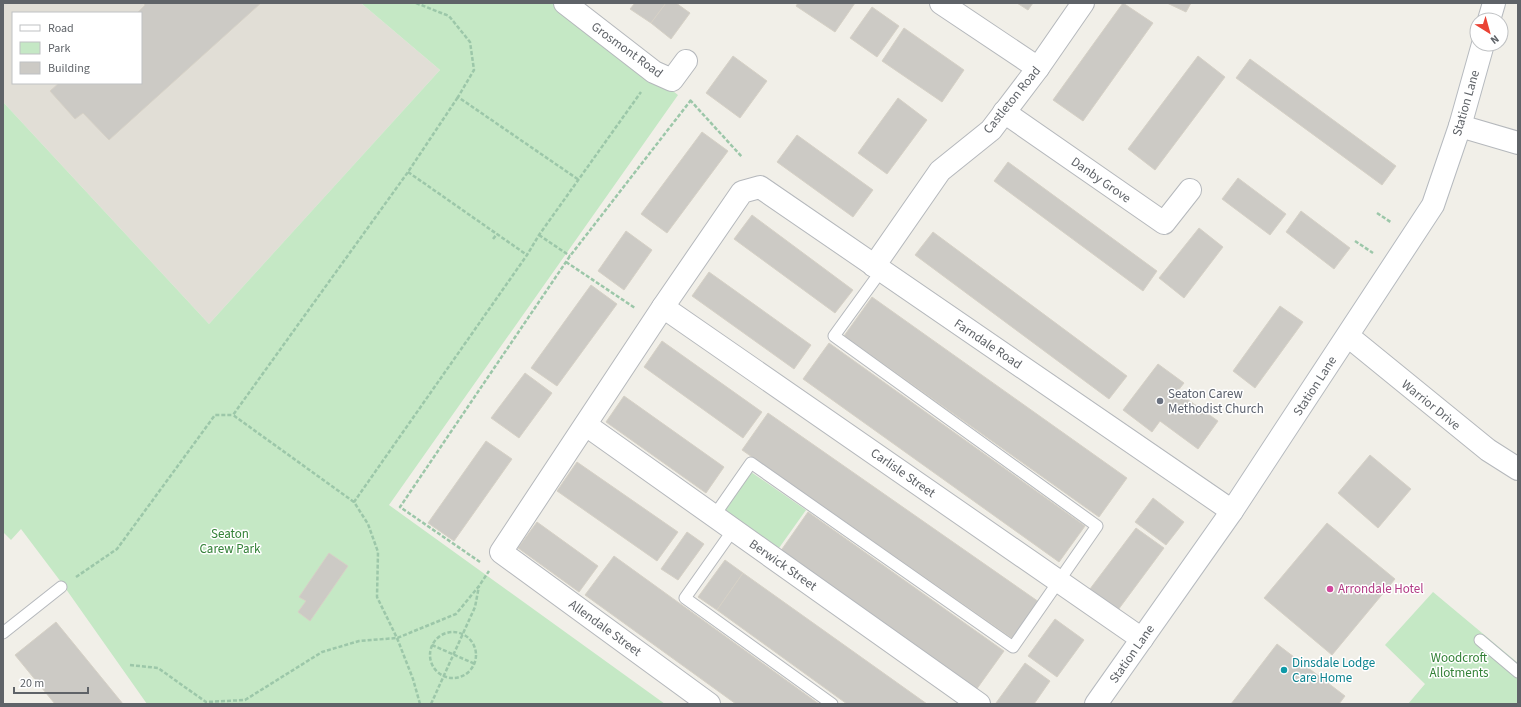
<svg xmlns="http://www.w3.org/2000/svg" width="1521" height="707" font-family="'Source Sans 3',sans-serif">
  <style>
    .education { fill: #e1ded6; fill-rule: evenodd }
    .green { fill: #c5e8c5 }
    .building { fill: #cccac5; stroke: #d6d1c6 }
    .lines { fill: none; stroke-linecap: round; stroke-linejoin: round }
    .service-casing { stroke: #b5b8bc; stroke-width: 13 }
    .minor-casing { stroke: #b5b8bc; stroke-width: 24 }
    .secondary-casing { stroke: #b6babf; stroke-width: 24 }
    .path { stroke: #9cc7a9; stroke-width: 2.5; stroke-dasharray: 4 2; stroke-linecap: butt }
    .service { stroke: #fff; stroke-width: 11 }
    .minor { stroke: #fff; stroke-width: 22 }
    .secondary { stroke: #fff; stroke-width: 22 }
    .worship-dot { fill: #6b7280; stroke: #fff; stroke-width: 1.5 }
    .hotel-dot { fill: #d1479c; stroke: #fff; stroke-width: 1.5 }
    .culture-dot { fill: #0f9aa8; stroke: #fff; stroke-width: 1.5 }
    .labels { text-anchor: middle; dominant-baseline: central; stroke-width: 3; stroke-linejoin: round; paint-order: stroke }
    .street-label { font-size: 13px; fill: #5f6368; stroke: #fff }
    .worship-label { font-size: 13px; fill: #5b616d; stroke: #fff; text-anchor: start }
    .park-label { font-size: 13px; fill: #348238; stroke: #fff }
    .hotel-label { font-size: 13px; fill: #b23c85; stroke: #fff; text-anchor: start }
    .culture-label { font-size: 13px; fill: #0d838f; stroke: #fff; text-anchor: start }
  </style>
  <rect width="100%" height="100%" fill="#f1efe8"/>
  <path class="education" d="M3 3H361L440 70 209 324 3 102ZM13 13H141V83H13Z"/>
  <g class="green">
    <path d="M361 3H560L678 95 389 505 665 704H147L61 582 21 529 11 540 3 532V102L209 324 440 70Z"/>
    <path d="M751 472 806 510 779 548 725 510Z"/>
    <path d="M1433 592 1518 663V704H1408L1425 684 1385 645Z"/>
  </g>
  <g class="building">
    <path d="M143 3H261L109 140 83 113 75 119 50 91 59 83H141V13H137L145 5Z"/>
    <path d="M635 3H666L651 23 630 9Z"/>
    <path d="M666 3H676L690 13 671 39 651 23Z"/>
    <path d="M798 3H855L835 32 796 6Z"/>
    <path d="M1017 3H1033L1028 10Z"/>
    <path d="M1123 3 1153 23 1083 121 1053 100Z"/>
    <path d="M1167 3H1191L1186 12Z"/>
    <path d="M872 7 899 26 877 57 850 38Z"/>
    <path d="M904 28 964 70 942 102 882 61Z"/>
    <path d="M733 56 767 81 740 118 706 93Z"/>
    <path d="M1198 56 1225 77 1155 170 1128 149Z"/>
    <path d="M1250 59 1396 166 1382 185 1236 78Z"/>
    <path d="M898 98 927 120 887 174 858 153Z"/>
    <path d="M702 132 728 151 667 233 641 214Z"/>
    <path d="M797 135 873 190 853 217 777 162Z"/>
    <path d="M1008 162 1157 271 1143 291 994 181Z"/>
    <path d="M1238 178 1286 214 1270 235 1222 199Z"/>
    <path d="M1301 211 1350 248 1334 269 1286 232Z"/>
    <path d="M752 215 853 290 835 313 734 239Z"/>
    <path d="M1199 228 1223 247 1184 298 1159 278Z"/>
    <path d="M626 231 652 250 624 290 598 271Z"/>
    <path d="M933 232 1127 376 1109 399 915 255Z"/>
    <path d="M709 272 811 345 794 369 692 296Z"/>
    <path d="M591 285 617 304 557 386 531 368Z"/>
    <path d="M872 297 1127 478 1099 517 844 336Z"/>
    <path d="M1280 306 1303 322 1255 388 1233 371Z"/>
    <path d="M662 341 762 412 743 438 644 367Z"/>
    <path d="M829 343 1085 526 1059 562 803 379Z"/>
    <path d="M1158 364 1184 383 1177 392 1218 421 1198 449 1160 421 1152 432 1123 410Z"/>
    <path d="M525 373 552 393 519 438 491 418Z"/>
    <path d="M624 396 724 467 706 493 606 422Z"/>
    <path d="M768 413 1039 602 1013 639 742 450Z"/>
    <path d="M486 441 512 459 454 541 428 523Z"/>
    <path d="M1370 455 1411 489 1378 528 1338 493Z"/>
    <path d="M577 462 678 532 657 561 557 491Z"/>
    <path d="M1153 498 1184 522 1166 545 1135 522Z"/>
    <path d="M808 512 1004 651 976 690 780 552Z"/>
    <path d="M537 522 598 566 579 592 518 548Z"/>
    <path d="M1327 523 1395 579 1332 655 1264 598Z"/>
    <path d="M1136 528 1164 548 1118 610 1090 589Z"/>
    <path d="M687 532 704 544 678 580 661 569Z"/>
    <path d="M329 553 348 566 310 621 298 612 306 601 299 597Z"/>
    <path d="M614 556 819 704H736L585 595Z"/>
    <path d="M725 560 743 573 717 610 698 597Z"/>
    <path d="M743 573 927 704H847L717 610Z"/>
    <path d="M1055 619 1084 640 1057 677 1028 656Z"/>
    <path d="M56 622 123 704H55L15 655Z"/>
    <path d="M1277 644 1345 696 1339 704H1231Z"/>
    <path d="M1025 663 1050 681 1034 704H997L996 703Z"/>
  </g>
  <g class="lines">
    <g class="service-casing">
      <g id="service">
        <path d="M714 516 751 463 1013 647 1097 526 834 336 881 271"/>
        <path d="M733 530 685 598 832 704"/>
        <path d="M3 633 61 587"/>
        <path d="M1480 640 1518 672"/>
      </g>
    </g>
    <g class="minor-casing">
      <g id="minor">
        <path d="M565 3 654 72 672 80 686 61"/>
        <path d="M941 3 1038 68"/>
        <path d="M1004 112 1164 223 1190 190"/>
        <path d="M1460 126 1518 143"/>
        <path d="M874 266 940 171 991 130 1038 68 1083 3"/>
        <path d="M663 307 1142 639"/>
        <path d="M1348 336 1488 450 1518 469"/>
        <path d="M586 425 979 704"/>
        <path d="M709 704 501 552 663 307 742 192 760 187 1232 511"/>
      </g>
    </g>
    <g class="secondary-casing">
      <g id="secondary">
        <path d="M1489 20 1494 3"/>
        <path d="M1096 704 1232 511 1433 205 1460 126 1483 44"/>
      </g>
    </g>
    <g class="path">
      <path d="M416 3 449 16 470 42 474 70 458 97 579 180"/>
      <path d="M690 100 742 157"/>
      <path d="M408 172 527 255"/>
      <path d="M1377 213 1392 223"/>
      <path d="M539 235 570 256"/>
      <path d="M493 239 497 234"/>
      <path d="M1355 241 1373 253"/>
      <path d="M566 262 635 308"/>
      <path d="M354 502 233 415 408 172 458 97"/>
      <path d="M480 562 400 507 570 256 691 100"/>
      <path d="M76 577 117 549 215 415H233"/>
      <circle cx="453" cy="655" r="23"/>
      <path d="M432 645 475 664"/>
      <path d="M130 665 158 668 206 702 245 700 322 652 359 641 397 638 456 614 479 586 489 571"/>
      <path d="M420 704 413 679 397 638 377 597 378 552 368 524 354 502 527 255 539 235 641 92"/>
      <path d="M431 704 475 607 479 586"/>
    </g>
    <use href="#service" class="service"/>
    <use href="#minor" class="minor"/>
    <use href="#secondary" class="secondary"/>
  </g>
  <circle class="worship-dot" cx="1160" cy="401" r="4"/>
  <circle class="hotel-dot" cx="1330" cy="589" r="4"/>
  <circle class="culture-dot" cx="1284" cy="670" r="4"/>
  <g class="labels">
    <g class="street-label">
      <text transform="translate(627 50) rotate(36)">Grosmont Road</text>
      <text transform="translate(1012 100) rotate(-51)">Castleton Road</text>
      <text transform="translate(1466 103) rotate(-74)">Station Lane</text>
      <text transform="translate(1101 180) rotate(35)">Danby Grove</text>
      <text transform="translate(988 344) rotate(34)">Farndale Road</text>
      <text transform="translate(1315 386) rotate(-57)">Station Lane</text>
      <text transform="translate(1431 405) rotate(39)">Warrior Drive</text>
      <text transform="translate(903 473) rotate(35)">Carlisle Street</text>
      <text transform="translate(783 565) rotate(35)">Berwick Street</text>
      <text transform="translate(605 628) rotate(36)">Allendale Street</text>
      <text transform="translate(1132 654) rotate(-55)">Station Lane</text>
    </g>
    <g class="worship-label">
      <text x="1168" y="394">Seaton Carew<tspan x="1168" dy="15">Methodist Church</tspan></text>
    </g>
    <g class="park-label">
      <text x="230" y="534">Seaton<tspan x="230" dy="15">Carew Park</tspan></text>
      <text x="1459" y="658">Woodcroft<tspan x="1459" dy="15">Allotments</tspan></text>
    </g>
    <g class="hotel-label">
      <text x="1338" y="589">Arrondale Hotel</text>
    </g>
    <g class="culture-label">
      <text x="1292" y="663">Dinsdale Lodge<tspan x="1292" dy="15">Care Home</tspan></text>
    </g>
  </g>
  <rect width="1521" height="707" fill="none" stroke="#5f6368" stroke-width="8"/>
  <rect x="12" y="12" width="130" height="72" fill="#ffffff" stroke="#bfc1c3"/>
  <rect x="20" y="25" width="20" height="6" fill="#ffffff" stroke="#bfc1c3"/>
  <text x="48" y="32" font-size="12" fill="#5f6368">Road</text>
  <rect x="20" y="42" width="20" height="12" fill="#c5e8c5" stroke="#bfc1c3"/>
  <text x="48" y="52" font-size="12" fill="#5f6368">Park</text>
  <rect x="20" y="62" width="20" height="12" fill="#cccac5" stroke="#bfc1c3"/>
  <text x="48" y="72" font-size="12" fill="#5f6368">Building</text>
  <g transform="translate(1489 32) rotate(143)"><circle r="19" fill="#ffffff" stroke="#bfc1c3"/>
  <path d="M0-3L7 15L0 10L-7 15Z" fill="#ea4335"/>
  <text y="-6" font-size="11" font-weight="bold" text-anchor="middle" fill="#5f6368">N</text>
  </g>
  <path d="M14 687v6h74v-6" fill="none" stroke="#5f6368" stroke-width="2"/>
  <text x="20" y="687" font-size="12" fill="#5f6368" stroke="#ffffff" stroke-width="3" paint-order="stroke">20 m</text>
</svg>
